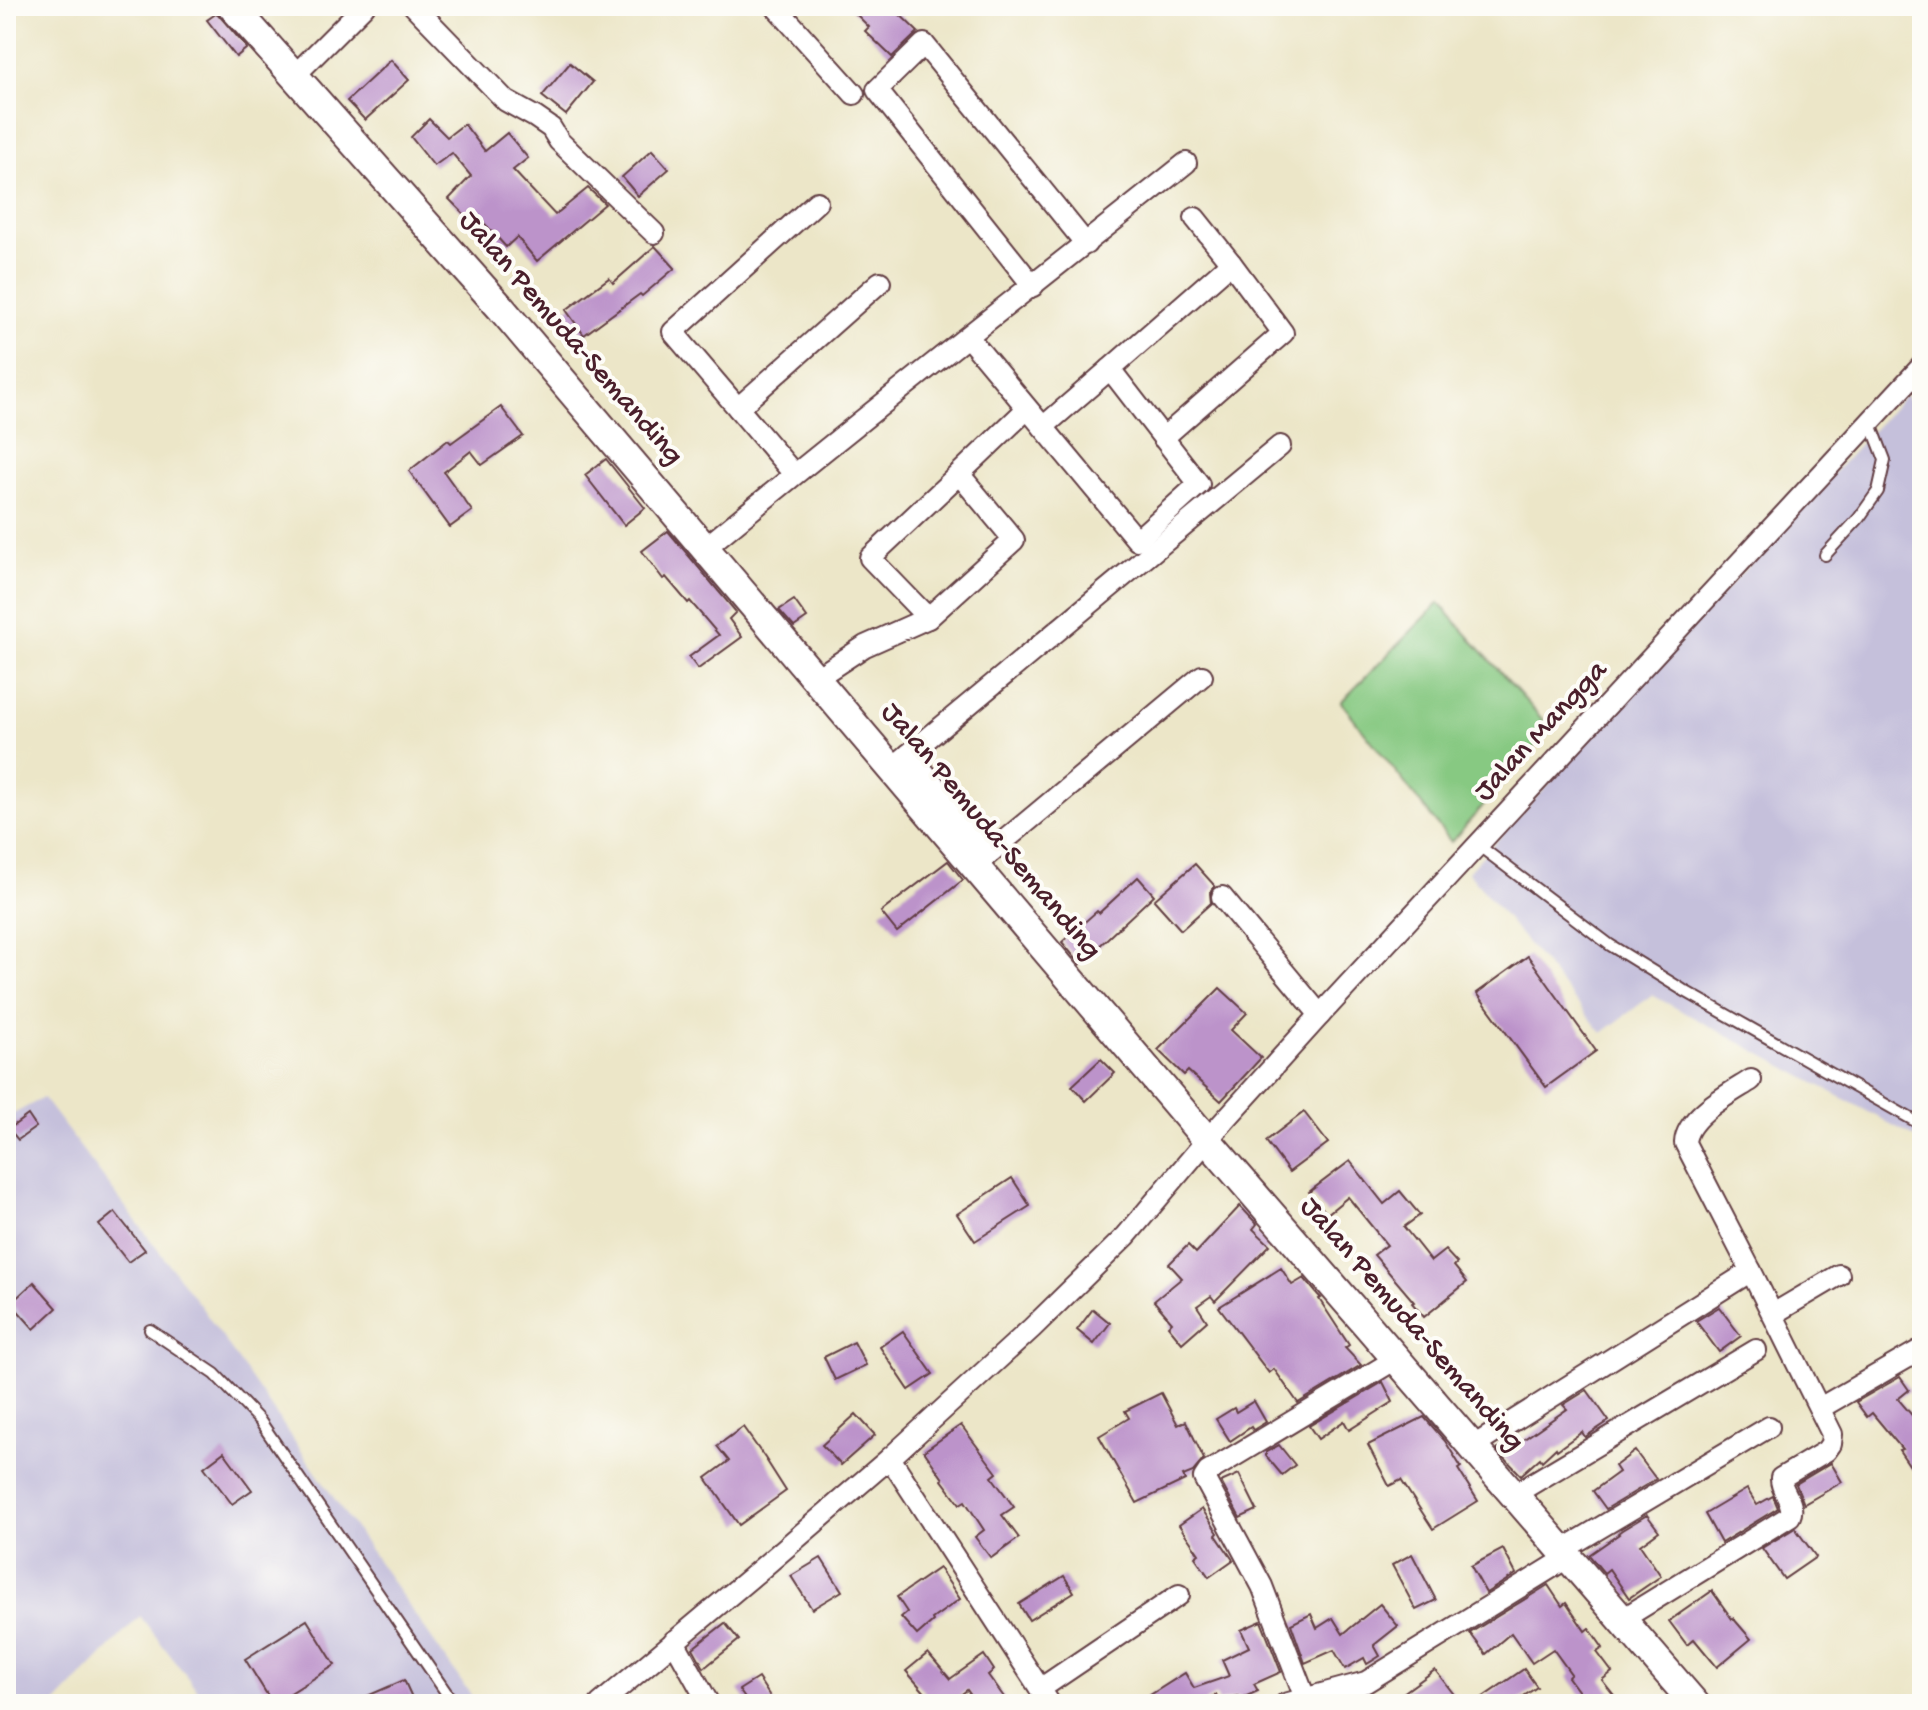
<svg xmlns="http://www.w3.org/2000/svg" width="1928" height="1710" font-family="'Gochi Hand',sans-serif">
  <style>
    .industrial { fill: #c5c0db }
    .green { fill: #87c982; stroke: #687456; stroke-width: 2 }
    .building { fill: #bc93ca }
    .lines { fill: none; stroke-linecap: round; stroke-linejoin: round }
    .service-casing { stroke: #623d43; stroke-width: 14 }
    .minor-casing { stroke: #623d43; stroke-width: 24 }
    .secondary-casing { stroke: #623d43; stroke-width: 32 }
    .service { stroke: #fff; stroke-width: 10 }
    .minor { stroke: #fff; stroke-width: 20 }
    .secondary { stroke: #fff; stroke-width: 28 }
    .labels { text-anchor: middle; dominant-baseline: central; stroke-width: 8; stroke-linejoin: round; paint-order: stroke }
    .street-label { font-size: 30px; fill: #4a1f2b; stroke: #fdfcf7 }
  </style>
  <rect width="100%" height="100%" fill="#fdfcf7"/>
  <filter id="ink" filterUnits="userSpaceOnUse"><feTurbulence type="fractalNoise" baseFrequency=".0125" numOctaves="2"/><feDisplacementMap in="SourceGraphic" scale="16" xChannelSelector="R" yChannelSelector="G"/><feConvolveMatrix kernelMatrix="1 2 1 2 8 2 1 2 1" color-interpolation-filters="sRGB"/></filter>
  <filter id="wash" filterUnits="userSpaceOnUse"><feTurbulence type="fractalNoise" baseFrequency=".006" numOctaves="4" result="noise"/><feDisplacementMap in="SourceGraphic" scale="32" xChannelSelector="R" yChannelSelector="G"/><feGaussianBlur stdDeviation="1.8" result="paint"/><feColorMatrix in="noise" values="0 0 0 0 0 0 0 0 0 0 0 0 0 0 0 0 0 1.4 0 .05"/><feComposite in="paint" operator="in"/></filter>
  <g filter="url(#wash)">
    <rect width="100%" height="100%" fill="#ece6c8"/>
    <g class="industrial">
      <path d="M1905 395 1922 417V1141L1652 995 1602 1033 1468 872Z"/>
      <path d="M43 1098 202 1308 477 1704H208L140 1616 55 1704H6V1118Z"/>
    </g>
    <path class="green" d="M1439 603 1551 729 1451 842 1341 702Z"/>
    <g id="blocks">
      <g class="building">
        <path d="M848 6H891L918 32 892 57 865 31 869 27Z"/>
        <path d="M217 13 247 48 236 57 207 20Z"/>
        <path d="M391 60 409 80 365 120 347 101Z"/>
        <path d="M570 63 593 82 566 115 542 96Z"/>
        <path d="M429 119 447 137 464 124 485 151 507 133 528 158 513 170 555 215 588 188 605 204 537 261 517 237 506 247 474 212 468 218 449 199 471 176 452 153 434 166 411 137Z"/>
        <path d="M652 150 669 169 638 196 622 177Z"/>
        <path d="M655 246 675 268 642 296 640 294 584 335 566 310 609 278 613 283Z"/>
        <path d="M501 407 523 436 482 465 471 451 444 472 472 511 450 527 409 471 448 440 451 443Z"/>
        <path d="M606 459 645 508 624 525 585 475Z"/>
        <path d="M668 531 736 612 729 619 742 637 698 669 689 657 719 635 690 601 688 603 666 577 663 579 642 551Z"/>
        <path d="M794 600 807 618 794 627 779 610Z"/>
        <path d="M948 861 963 880 897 932 881 912Z"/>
        <path d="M1195 864 1215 886 1210 893 1211 903 1181 930 1154 900Z"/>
        <path d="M1138 877 1154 895 1080 964 1062 942 1097 911 1099 913Z"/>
        <path d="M1528 956 1596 1051 1546 1087 1477 993Z"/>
        <path d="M1220 988 1247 1013 1231 1030 1261 1058 1221 1101 1188 1071 1184 1075 1158 1050Z"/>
        <path d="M1101 1059 1115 1073 1086 1101 1072 1086Z"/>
        <path d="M1304 1112 1328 1143 1289 1172 1266 1141Z"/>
        <path d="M28 1115 36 1127 18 1140 9 1129Z"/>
        <path d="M1350 1161 1384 1204 1400 1191 1420 1215 1404 1227 1431 1261 1445 1250 1457 1263 1454 1266 1467 1282 1424 1317 1412 1303 1414 1302 1374 1255 1387 1245 1348 1197 1327 1214 1309 1192Z"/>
        <path d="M1012 1178 1030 1206 975 1241 957 1214Z"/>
        <path d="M1240 1206 1257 1224 1253 1229 1270 1245 1215 1301 1211 1296 1197 1306 1207 1321 1182 1343 1168 1326 1172 1322 1154 1301 1182 1278 1169 1264 1188 1245 1196 1253Z"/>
        <path d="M115 1212 145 1250 128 1262 99 1225Z"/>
        <path d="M1281 1268 1292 1285 1304 1278 1318 1295 1321 1298 1319 1299 1349 1345 1345 1348 1361 1365 1298 1403 1274 1369 1269 1373 1219 1307Z"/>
        <path d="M34 1282 57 1308 34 1329 11 1303Z"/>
        <path d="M1719 1307 1741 1336 1719 1352 1696 1321Z"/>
        <path d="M1093 1309 1110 1323 1094 1344 1077 1330Z"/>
        <path d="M903 1331 933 1374 909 1390 880 1347Z"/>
        <path d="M854 1342 866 1365 835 1380 824 1357Z"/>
        <path d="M1900 1377 1909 1390 1898 1399 1922 1427V1462L1912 1469 1899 1450 1902 1449 1872 1413 1867 1417 1856 1402Z"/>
        <path d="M1383 1382 1393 1402 1349 1430 1344 1421 1318 1439 1309 1426Z"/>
        <path d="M1587 1390 1609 1421 1585 1437 1582 1432 1557 1450 1556 1448 1542 1461 1540 1458 1521 1475 1497 1450 1514 1436 1520 1442 1567 1409 1563 1405Z"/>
        <path d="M1161 1393 1178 1425 1186 1421 1204 1459 1193 1472 1183 1476 1185 1480 1137 1503 1099 1436 1129 1418 1125 1411Z"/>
        <path d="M1254 1401 1266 1422 1253 1430 1251 1427 1230 1441 1216 1419 1234 1408 1236 1412Z"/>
        <path d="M856 1414 875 1435 841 1465 822 1445Z"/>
        <path d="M1424 1417 1445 1441 1461 1467 1458 1469 1478 1501 1433 1529 1401 1480 1389 1486 1368 1445Z"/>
        <path d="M961 1425 997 1473 992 1477 1014 1507 1002 1515 1019 1538 991 1558 975 1537 984 1530 965 1501 960 1504 942 1480 943 1479 924 1451Z"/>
        <path d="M743 1427 765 1458 786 1491 739 1525 706 1478 729 1461 717 1446Z"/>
        <path d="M1279 1445 1295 1465 1282 1475 1266 1456V1452Z"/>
        <path d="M1635 1451 1656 1479 1606 1509 1593 1491 1619 1472 1615 1466Z"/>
        <path d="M224 1452 252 1490 232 1504 204 1467Z"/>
        <path d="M1831 1463 1842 1482 1804 1504 1796 1484Z"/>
        <path d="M1239 1474 1257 1510 1240 1518 1221 1482Z"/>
        <path d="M1747 1489 1757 1505 1773 1496 1778 1508 1721 1543 1705 1514Z"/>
        <path d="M1202 1509 1218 1533 1216 1535 1233 1560 1209 1577 1195 1557 1199 1554 1179 1525Z"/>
        <path d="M1647 1515 1659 1531 1640 1545 1661 1576 1629 1598 1609 1569 1604 1573 1589 1555 1619 1534 1618 1533 1622 1530Z"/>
        <path d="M1795 1528 1816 1557 1784 1579 1762 1548Z"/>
        <path d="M1503 1549 1516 1574 1486 1593 1471 1566Z"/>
        <path d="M1412 1554 1436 1600 1416 1610 1392 1565Z"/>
        <path d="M821 1558 842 1591 812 1609 791 1576Z"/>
        <path d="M939 1568 960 1599 932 1619 933 1621 917 1635 901 1617 907 1612 897 1597Z"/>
        <path d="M1064 1576 1074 1592 1029 1620 1019 1604Z"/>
        <path d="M1548 1585 1562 1606 1566 1603 1585 1631 1589 1628 1603 1648 1597 1652 1612 1672 1602 1680 1621 1704H1588L1568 1677 1571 1674 1553 1649 1532 1663 1511 1633 1486 1654 1470 1633Z"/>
        <path d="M1712 1591 1732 1619 1733 1618 1751 1639 1717 1667 1694 1639 1687 1645 1669 1621Z"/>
        <path d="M1380 1604 1398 1626 1374 1645 1380 1656 1367 1664 1364 1658 1345 1669 1334 1650 1305 1663 1291 1624 1311 1614 1317 1628 1333 1618 1343 1634Z"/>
        <path d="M307 1620 335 1665 273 1704 245 1659Z"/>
        <path d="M1261 1621 1281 1672 1254 1684 1258 1691 1240 1699 1238 1696 1219 1702 1216 1695 1201 1704H1136L1185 1673 1194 1688 1229 1676 1222 1660 1249 1647 1241 1630Z"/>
        <path d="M725 1623 739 1640 704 1668 693 1648Z"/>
        <path d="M928 1653 950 1679 984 1655 994 1670 988 1675 1009 1704H977L967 1690 949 1704H916L927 1695 906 1671Z"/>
        <path d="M1524 1669 1537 1687 1512 1704H1473Z"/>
        <path d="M1435 1670 1456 1697 1446 1704H1388Z"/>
        <path d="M758 1678 775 1704H749L739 1690Z"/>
        <path d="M404 1680 415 1704H349Z"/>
      </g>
    </g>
  </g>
  <g filter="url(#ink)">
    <use href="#blocks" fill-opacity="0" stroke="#623d43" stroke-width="2"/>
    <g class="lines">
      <g class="service-casing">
        <g id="service">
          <path d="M1825 555 1859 518 1878 491 1885 460 1870 421"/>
          <path d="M1478 845 1610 945 1683 990 1922 1125"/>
          <path d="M150 1330 215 1374 260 1421 454 1704"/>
        </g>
      </g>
      <g class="minor-casing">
        <g id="minor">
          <path d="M414 6 506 101 535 117 551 128 559 141 654 233"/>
          <path d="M775 6 854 94"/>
          <path d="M294 76 364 6"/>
          <path d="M1195 218 1231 263"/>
          <path d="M1033 286 877 90 924 44 1086 244"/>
          <path d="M968 337 1137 540 1199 484 1110 369 1231 263 1283 333 1163 438"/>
          <path d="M738 408 880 282"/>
          <path d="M1043 427 1110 369"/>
          <path d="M794 474 673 332 817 202"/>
          <path d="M705 548C863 417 1026 291 1186 163"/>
          <path d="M928 618 870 558 959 474"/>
          <path d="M815 679 865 646 928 618 1014 540 959 474 1027 409"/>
          <path d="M909 754 990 852"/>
          <path d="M891 769 1280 446"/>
          <path d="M974 866 1202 676"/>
          <path d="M1222 897 1320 1015"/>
          <path d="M1773 1314 1839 1275"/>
          <path d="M1820 1408 1922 1349"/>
          <path d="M1472 1447 1751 1271"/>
          <path d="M890 1458 1050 1704"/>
          <path d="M1513 1495 1756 1350"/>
          <path d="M1561 1551 1769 1427"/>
          <path d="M1621 1620 1790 1516C1796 1503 1780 1491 1781 1478L1826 1451 1831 1444 1832 1434 1751 1271 1685 1143C1686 1116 1731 1093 1751 1080"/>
          <path d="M674 1641 709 1704"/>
          <path d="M1040 1689 1179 1595"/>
          <path d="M1305 1698 1262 1586 1204 1478 1208 1472 1396 1359"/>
          <path d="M600 1704 761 1569 890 1458 1032 1328 1126 1236 1207 1140 1320 1015 1922 366"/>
          <path d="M1285 1704 1366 1682 1567 1558"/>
        </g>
      </g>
      <g class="secondary-casing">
        <path id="secondary" d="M232 6 500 307 1207 1140 1695 1704"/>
      </g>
      <use href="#service" class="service"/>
      <use href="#minor" class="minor"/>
      <use href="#secondary" class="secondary"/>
    </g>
  </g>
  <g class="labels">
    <g class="street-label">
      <text transform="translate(570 339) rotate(49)">Jalan Pemuda-Semanding</text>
      <text transform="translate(1542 732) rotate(-47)">Jalan Mangga</text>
      <text transform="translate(990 832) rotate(50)">Jalan Pemuda-Semanding</text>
      <text transform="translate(1411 1325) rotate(49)">Jalan Pemuda-Semanding</text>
    </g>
  </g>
  <rect width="1928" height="1710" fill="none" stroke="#fdfcf7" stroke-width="32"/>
</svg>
